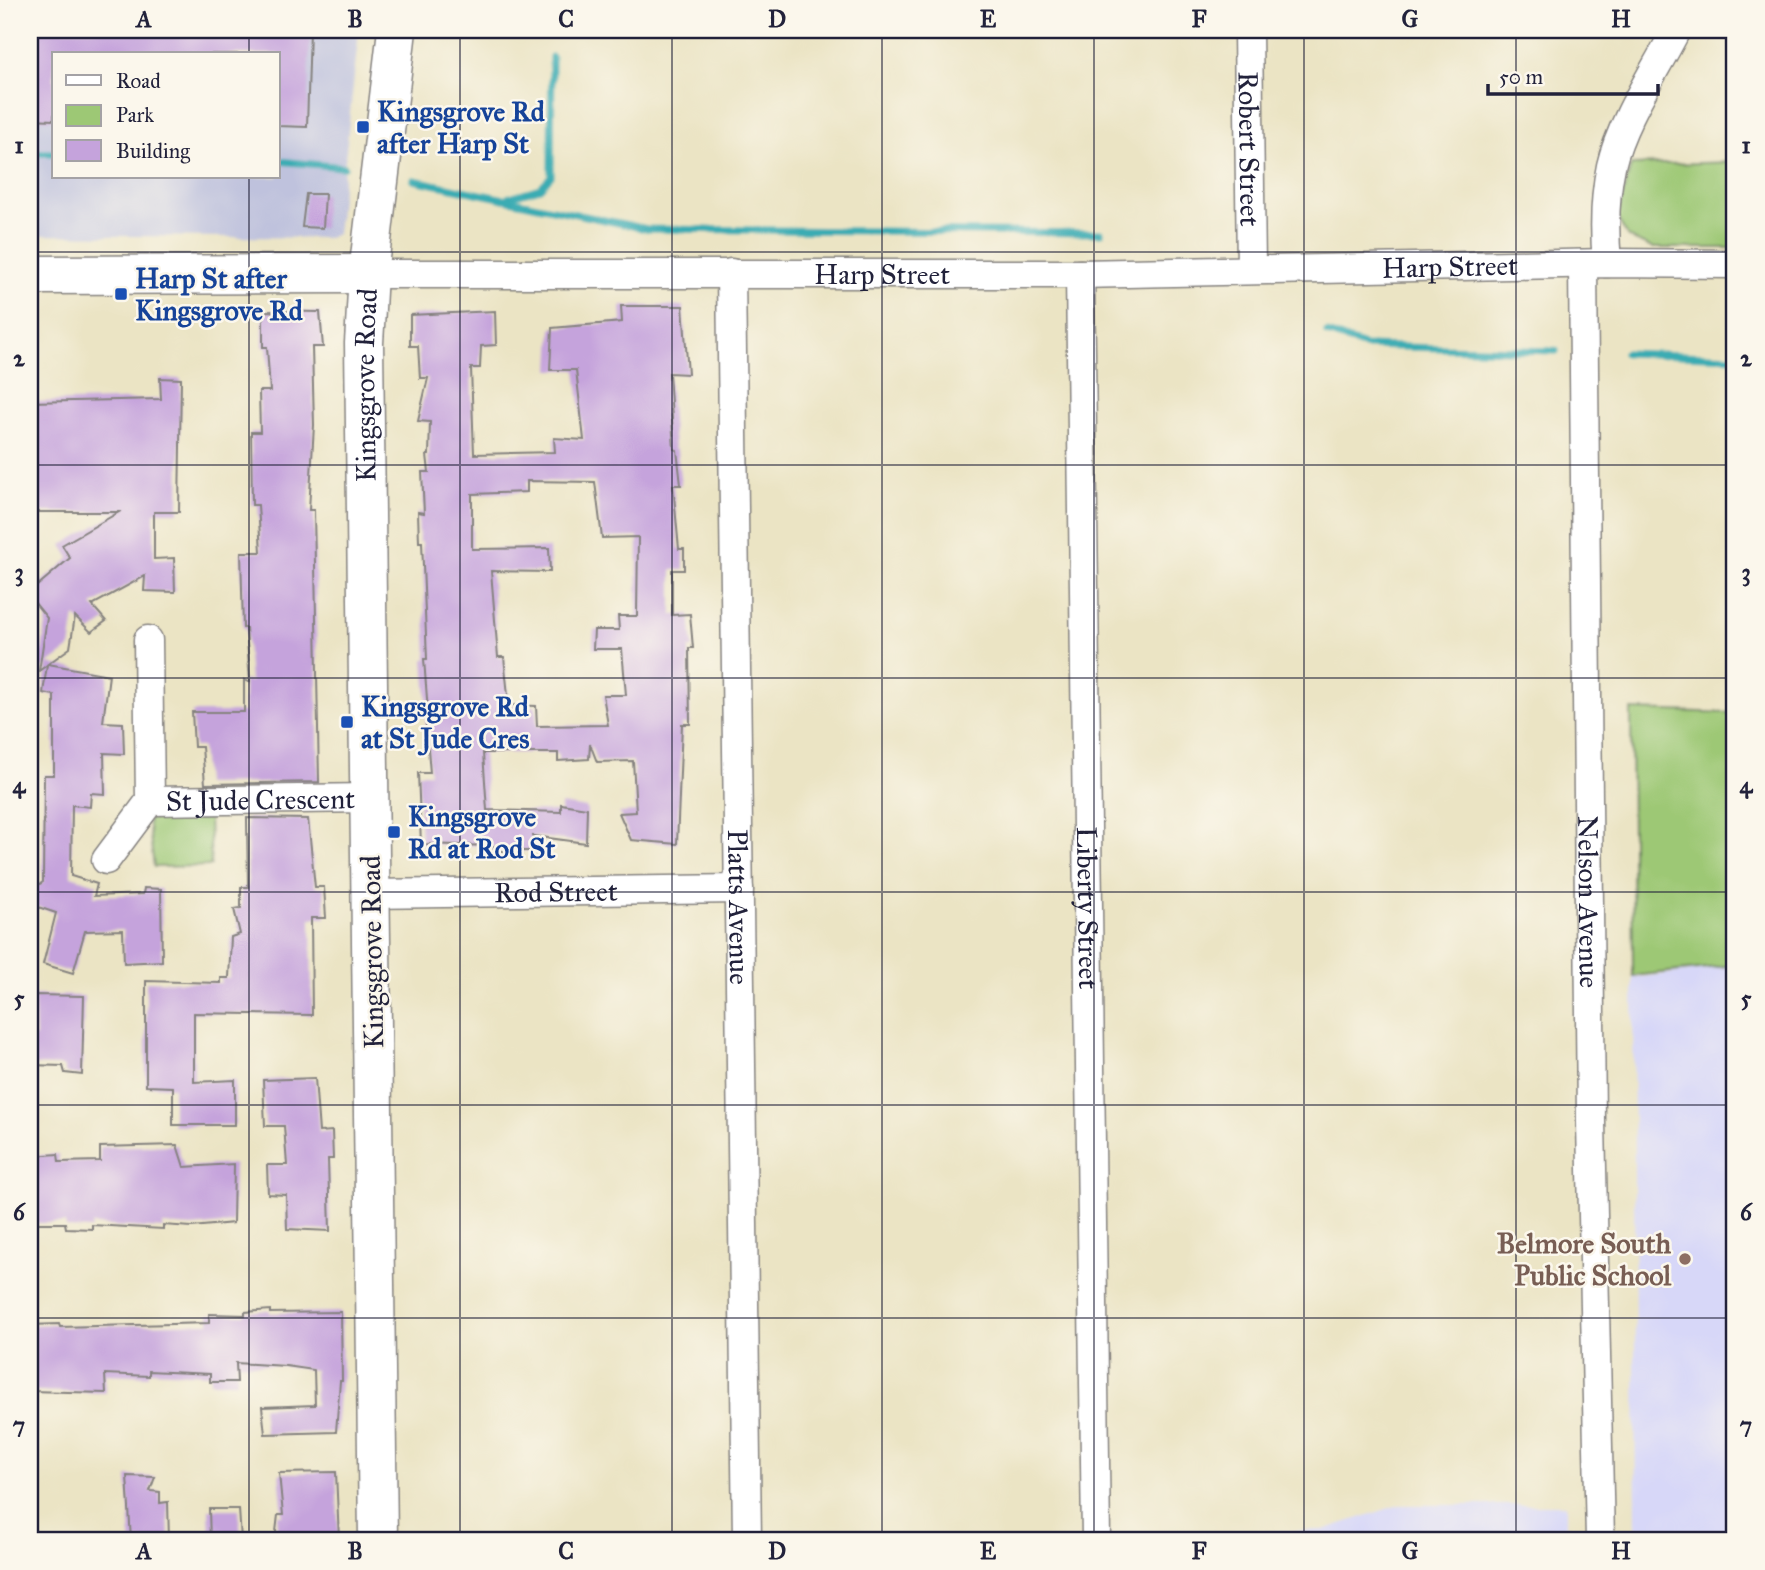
<svg xmlns="http://www.w3.org/2000/svg" width="1765" height="1570" font-family="'IM FELL Great Primer',serif">
  <style>
    .built { fill: #d7d7f8 }
    .industrial { fill: #bfc2dd; fill-rule: evenodd }
    .green { fill: #9dc875; stroke: #607558; stroke-width: 2 }
    .lines { fill: none; stroke-linecap: round; stroke-linejoin: round }
    .stream { stroke: #3bacb3; stroke-width: 7 }
    .building { fill: #c5a3dc; fill-rule: evenodd }
    .street-casing { stroke: #868380; stroke-width: 31 }
    .secondary-casing { stroke: #868380; stroke-width: 41 }
    .street { stroke: #fff; stroke-width: 28 }
    .secondary { stroke: #fff; stroke-width: 38 }
    .grid { fill: none; stroke: #22223b; stroke-width: 2; stroke-opacity: 0.55 }
    .transit-dot { fill: #1a4fb4; stroke: #fbf7ec; stroke-width: 2.5 }
    .education-dot { fill: #8d6e63; stroke: #fbf7ec; stroke-width: 2.5 }
    .labels { text-anchor: middle; dominant-baseline: central; stroke-width: 5; stroke-linejoin: round; paint-order: stroke }
    .transit-label { font-size: 28px; font-weight: bold; fill: #164399; stroke: #fbf7ec; text-anchor: start }
    .street-label { font-size: 28px; fill: #22223b; stroke: #fbf7ec }
    .education-label { font-size: 28px; font-weight: bold; fill: #785e54; stroke: #fbf7ec; text-anchor: end }
    .neatline { fill: none; stroke: #22223b; stroke-width: 2.5 }
    .grid-label { font-size: 23px; text-anchor: middle; font-weight: bold; fill: #22223b }
  </style>
  <rect width="100%" height="100%" fill="#fbf7ec"/>
  <filter id="ink" filterUnits="userSpaceOnUse"><feTurbulence type="fractalNoise" baseFrequency=".0143" numOctaves="2"/><feDisplacementMap in="SourceGraphic" scale="14" xChannelSelector="R" yChannelSelector="G"/><feConvolveMatrix kernelMatrix="1 2 1 2 8 2 1 2 1" color-interpolation-filters="sRGB"/></filter>
  <filter id="wash" filterUnits="userSpaceOnUse"><feTurbulence type="fractalNoise" baseFrequency=".00686" numOctaves="4" result="noise"/><feDisplacementMap in="SourceGraphic" scale="28" xChannelSelector="R" yChannelSelector="G"/><feGaussianBlur stdDeviation="1.57" result="paint"/><feColorMatrix in="noise" values="0 0 0 0 0 0 0 0 0 0 0 0 0 0 0 0 0 1.4 0 .05"/><feComposite in="paint" operator="in"/></filter>
  <g filter="url(#wash)">
    <rect width="100%" height="100%" fill="#ebe4c4"/>
    <g class="built">
      <path d="M1735 966V1540H1636L1633 978Z"/>
      <path d="M1399 1505H1566V1540H1265L1264 1532 1323 1530Z"/>
    </g>
    <path class="industrial" d="M30 30H359L337 234 328 238 30 235ZM54 54H278V177H54Z"/>
    <g class="green">
      <path d="M1735 162V248H1652L1628 237 1617 218 1631 165Z"/>
      <path d="M1631 710 1735 713V965L1633 976Z"/>
      <path d="M148 819H209L211 866 154 867Z"/>
    </g>
    <g class="lines">
      <g class="stream">
        <path d="M30 153H54"/>
        <path d="M278 161 344 167"/>
        <path d="M414 180 647 229 1101 233"/>
        <path d="M503 199 540 188 551 176 552 57"/>
        <path d="M1327 333 1365 346 1556 351"/>
        <path d="M1625 353 1735 357"/>
      </g>
    </g>
    <g id="blocks">
      <g class="building">
        <path d="M30 30H310L307 127 278 126V54H54V120L30 119Z"/>
        <path d="M306 194H325L323 228 302 227Z"/>
        <path d="M621 306H683L688 374 669 373 674 449 677 450 681 485H673L679 549H684V570H672V615L690 614 693 648H689L690 724H682L677 844 631 840 619 813 636 812 633 761 597 762 590 744 589 759 558 761V753H483L487 810 561 812V804L587 808 586 843 533 836 534 851H494V846L421 844 418 773H430L425 712H428L424 659H427L422 542H419L418 512 424 513 422 472H429L427 455H429L430 422 418 421 428 378H420L418 346H410V315L495 311 496 345 481 346 480 368H471L474 454 555 452 554 438 584 440 576 370H550L552 328 622 322ZM527 481 595 482 602 538 638 537 637 616H618L619 630H594L593 649H622L626 695H603L608 725 537 726 536 706 509 705 504 657H498L491 571 550 572 549 548 472 549V494L527 492Z"/>
        <path d="M263 311 320 312 323 347H312L314 425 309 510H314L319 782 205 784 202 747H194L192 712H244V680L250 682 246 628H243L241 552H261L258 505H252L251 432H260L259 391H270L267 347H263Z"/>
        <path d="M160 378 181 379 179 512H154V559L174 558 175 592 144 591 145 576 92 605 106 621 91 632 75 616 70 648 48 664 109 675 103 722 123 723 124 754 104 753 105 794 91 793 90 807 72 805 71 876 97 884 94 896 143 894 144 888 161 889 162 961 124 963 123 930 85 931 73 973 43 964 56 913 32 905 37 886 43 882 44 775H54V695L43 693 47 665 39 671 47 618 30 597V592L70 558 62 545 119 512H30V402L161 399Z"/>
        <path d="M247 818 308 819 315 887H324L326 918H311L312 1015 194 1013V1082L235 1080V1125H173V1087L146 1086V981L221 983V978H229L231 937 240 934 234 909 241 908V887H248Z"/>
        <path d="M34 995 84 996 82 1075 65 1073 63 1066 30 1065V1038L36 1037Z"/>
        <path d="M315 1078 319 1132 332 1131 333 1159H328L330 1231 287 1229 286 1195 268 1194 267 1165H287L284 1126H265L263 1080Z"/>
        <path d="M177 1145 184 1167 234 1164 233 1223 192 1227 163 1225V1229L92 1225V1229L66 1228 65 1223H32V1156L58 1154 59 1162 100 1161V1147Z"/>
        <path d="M270 1310V1313L341 1312 342 1381H340L336 1432 265 1434 262 1407 315 1405 314 1370 286 1366 236 1363 237 1382H210V1374L149 1371V1376L105 1374 106 1393 30 1391V1325L59 1324 60 1327 209 1323V1314L245 1315V1312Z"/>
        <path d="M336 1472 339 1540H275L278 1515H283L279 1473Z"/>
        <path d="M127 1476 155 1477 150 1491 160 1492V1503L168 1502 169 1540H131Z"/>
        <path d="M209 1509H239L241 1540H210Z"/>
      </g>
    </g>
  </g>
  <g filter="url(#ink)">
    <use href="#blocks" fill-opacity="0" stroke="#868380" stroke-width="2"/>
    <g class="lines">
      <g class="street-casing">
        <g id="street">
          <path id="s1" d="M1248 30 1251 268"/>
          <path d="M1607 263C1604 230 1604 199 1611 166 1621 122 1655 71 1676 30"/>
          <path id="s2" d="M1583 265 1591 1122 1600 1540"/>
          <path id="s3" d="M731 273 747 1540"/>
          <path id="s4" d="M368 274H1080L1607 263 1735 264"/>
          <path id="s5" d="M1080 274 1096 1540"/>
          <path d="M148 640 150 801"/>
          <path id="s6" d="M106 860 150 801 369 798"/>
          <path id="s7" d="M370 894 739 889"/>
        </g>
      </g>
      <g class="secondary-casing">
        <g id="secondary">
          <path d="M30 275 368 274"/>
          <path id="s8" d="M378 1540 364 343 368 274 397 30"/>
        </g>
      </g>
      <use href="#street" class="street"/>
      <use href="#secondary" class="secondary"/>
    </g>
  </g>
  <path class="grid" d="M249 30V54M460 30V1540M672 30V1540M882 30V1540M1094 30V1540M1304 30V1540M1516 30V1540M249 177V1540M30 252H1735M30 465H1735M30 678H1735M30 892H1735M30 1105H1735M30 1318H1735"/>
  <g class="transit-dot">
    <rect x="356" y="120" width="14" height="14" rx="3.5"/>
    <rect x="114" y="287" width="14" height="14" rx="3.5"/>
    <rect x="340" y="715" width="14" height="14" rx="3.5"/>
    <rect x="387" y="825" width="14" height="14" rx="3.5"/>
  </g>
  <circle class="education-dot" cx="1685" cy="1259" r="7"/>
  <g class="labels">
    <g class="transit-label">
      <text x="377" y="111">Kingsgrove Rd<tspan x="377" dy="32">after Harp St</tspan></text>
      <text x="135" y="278">Harp St after<tspan x="135" dy="32">Kingsgrove Rd</tspan></text>
      <text x="361" y="706">Kingsgrove Rd<tspan x="361" dy="32">at St Jude Cres</tspan></text>
      <text x="408" y="816">Kingsgrove<tspan x="408" dy="32">Rd at Rod St</tspan></text>
    </g>
    <g class="street-label">
      <text stroke="none"><textPath href="#s1" startOffset="119">Robert Street</textPath></text>
      <text stroke="none"><textPath href="#s4" startOffset="1082">Harp Street</textPath></text>
      <text stroke="none"><textPath href="#s4" startOffset="514">Harp Street</textPath></text>
      <text stroke="none"><textPath href="#s8" startOffset="1155">Kingsgrove Road</textPath></text>
      <text stroke="none"><textPath href="#s6" startOffset="184">St Jude Crescent</textPath></text>
      <text stroke="none"><textPath href="#s7" startOffset="186">Rod Street</textPath></text>
      <text stroke="none"><textPath href="#s2" startOffset="637">Nelson Avenue</textPath></text>
      <text stroke="none"><textPath href="#s3" startOffset="634">Platts Avenue</textPath></text>
      <text stroke="none"><textPath href="#s5" startOffset="634">Liberty Street</textPath></text>
      <text transform="translate(372 952) rotate(-91)">Kingsgrove Road</text>
    </g>
    <g class="education-label">
      <text x="1671" y="1243">Belmore South<tspan x="1671" dy="32">Public School</tspan></text>
    </g>
  </g>
  <rect width="1765" height="1570" fill="none" stroke="#fbf7ec" stroke-width="77"/>
  <rect x="52" y="52" width="228" height="126" fill="#fbf7ec" stroke="#a4a2a5" stroke-width="2"/>
  <rect x="66" y="75" width="35" height="10" fill="#ffffff" stroke="#a4a2a5" stroke-width="2"/>
  <text x="116" y="88" font-size="21" fill="#22223b">Road</text>
  <rect x="66" y="105" width="35" height="21" fill="#9dc875" stroke="#a4a2a5" stroke-width="2"/>
  <text x="116" y="122" font-size="21" fill="#22223b">Park</text>
  <rect x="66" y="140" width="35" height="21" fill="#c5a3dc" stroke="#a4a2a5" stroke-width="2"/>
  <text x="116" y="158" font-size="21" fill="#22223b">Building</text>
  <path d="M1488 84v10h170v-10" fill="none" stroke="#22223b" stroke-width="3.5"/>
  <text x="1499" y="84" font-size="21" fill="#22223b" stroke="#fbf7ec" stroke-width="5" paint-order="stroke">50 m</text>
  <rect x="38" y="38" width="1688" height="1494" class="neatline"/>
  <g class="grid-label">
    <text x="144" y="27">A</text>
    <text x="355" y="27">B</text>
    <text x="566" y="27">C</text>
    <text x="777" y="27">D</text>
    <text x="988" y="27">E</text>
    <text x="1199" y="27">F</text>
    <text x="1410" y="27">G</text>
    <text x="1621" y="27">H</text>
    <text x="19" y="153">1</text>
    <text x="1746" y="153">1</text>
    <text x="19" y="366">2</text>
    <text x="1746" y="366">2</text>
    <text x="19" y="580">3</text>
    <text x="1746" y="580">3</text>
    <text x="19" y="793">4</text>
    <text x="1746" y="793">4</text>
    <text x="19" y="1006">5</text>
    <text x="1746" y="1006">5</text>
    <text x="19" y="1220">6</text>
    <text x="1746" y="1220">6</text>
    <text x="19" y="1433">7</text>
    <text x="1746" y="1433">7</text>
    <text x="144" y="1559">A</text>
    <text x="355" y="1559">B</text>
    <text x="566" y="1559">C</text>
    <text x="777" y="1559">D</text>
    <text x="988" y="1559">E</text>
    <text x="1199" y="1559">F</text>
    <text x="1410" y="1559">G</text>
    <text x="1621" y="1559">H</text>
  </g>
</svg>
